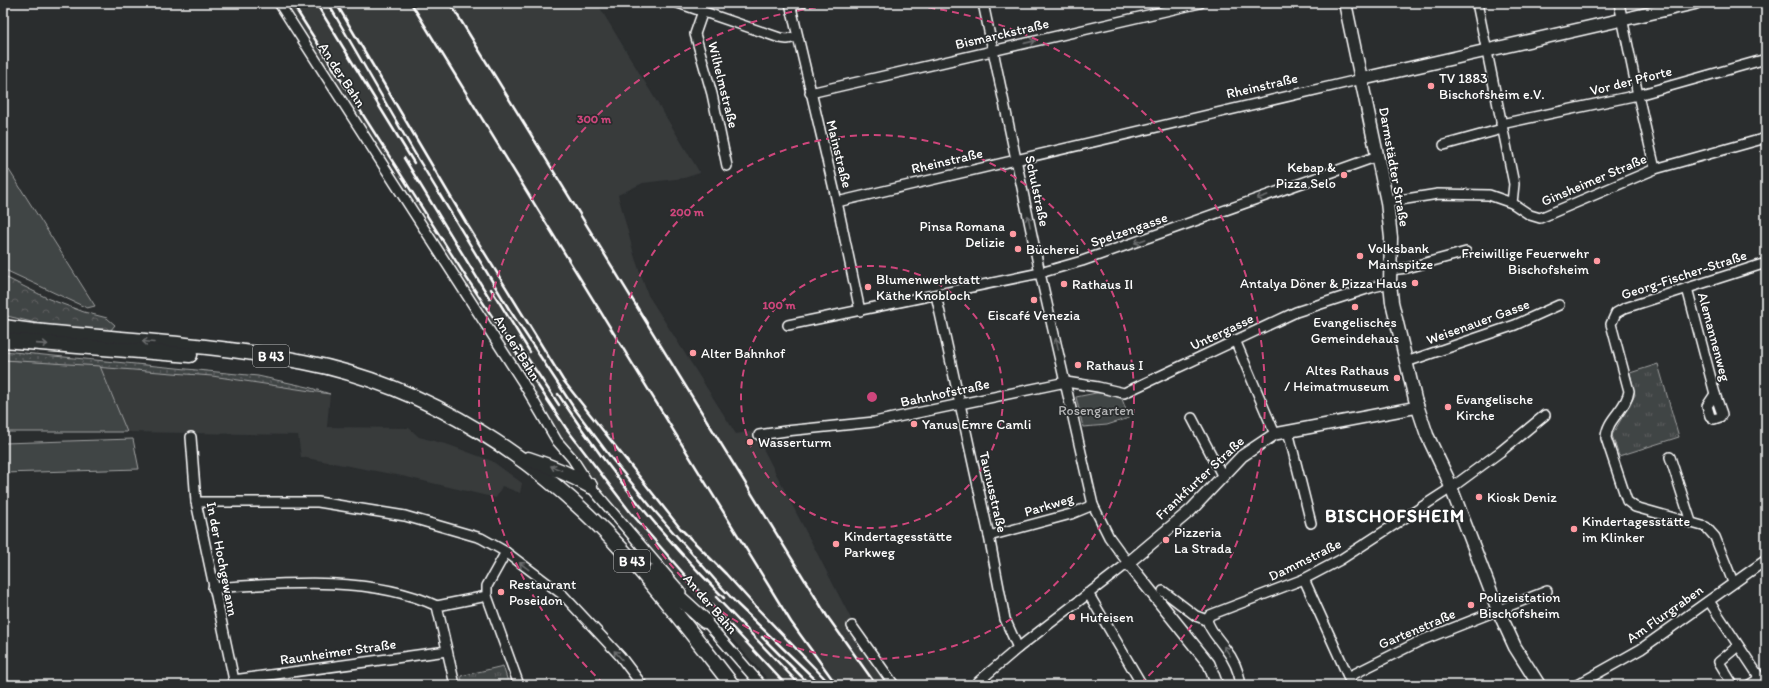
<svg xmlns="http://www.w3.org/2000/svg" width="1769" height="688" font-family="Itim,sans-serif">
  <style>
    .built { fill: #373a3b }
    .grass { fill: url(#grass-dots); stroke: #a0a2a2 }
    .forest { fill: url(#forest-crowns); stroke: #a0a2a2 }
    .park { fill: url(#park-tufts); stroke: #a0a2a2 }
    .garden { fill: #414445; stroke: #a0a2a2 }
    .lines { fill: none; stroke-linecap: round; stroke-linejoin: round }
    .minor-casing { stroke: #fff; stroke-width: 12 }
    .tertiary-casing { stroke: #fff; stroke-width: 14 }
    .secondary-casing { stroke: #fff; stroke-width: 15 }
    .trunk-casing { stroke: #fff; stroke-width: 17 }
    .minor { stroke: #2a2d2e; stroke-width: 9 }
    .tertiary { stroke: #2a2d2e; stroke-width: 11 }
    .secondary { stroke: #2a2d2e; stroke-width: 12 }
    .trunk { stroke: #2a2d2e; stroke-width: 14 }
    .rail { stroke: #fff; stroke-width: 2.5 }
    .oneway { stroke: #6a6c6d }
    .ring { fill: none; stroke: #ce467c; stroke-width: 2; stroke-dasharray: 7 5 }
    .poi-dot { fill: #ff9aa2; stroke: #2a2d2e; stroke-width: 1.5 }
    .labels { text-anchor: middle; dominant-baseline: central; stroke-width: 3.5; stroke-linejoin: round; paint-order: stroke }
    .shield { fill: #2a2d2e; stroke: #bfc0c0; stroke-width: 1 }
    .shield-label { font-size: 13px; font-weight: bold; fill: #fff }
    .street-label { font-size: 14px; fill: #fff; stroke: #2a2d2e }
    .poi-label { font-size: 14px; fill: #fff; stroke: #2a2d2e; text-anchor: start }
    .park-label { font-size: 14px; fill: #b3b4b5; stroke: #2a2d2e }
    .district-label { font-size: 18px; font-weight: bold; letter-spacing: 1px; fill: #fff; stroke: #2a2d2e }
    .centre { fill: #ce467c; stroke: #2a2d2e; stroke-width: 2 }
    .ring-label { font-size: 12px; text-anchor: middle; font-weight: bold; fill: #ce467c; stroke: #2a2d2e; stroke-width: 3.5; stroke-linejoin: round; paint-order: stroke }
  </style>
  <defs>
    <pattern id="grass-dots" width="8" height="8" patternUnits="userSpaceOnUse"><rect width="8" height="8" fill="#414445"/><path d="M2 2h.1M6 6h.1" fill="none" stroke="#5e6061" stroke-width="1.8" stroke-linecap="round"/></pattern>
    <pattern id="forest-crowns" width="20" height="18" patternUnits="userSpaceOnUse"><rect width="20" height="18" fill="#414445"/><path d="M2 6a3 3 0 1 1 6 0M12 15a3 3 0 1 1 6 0" fill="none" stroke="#5e6061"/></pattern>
    <pattern id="park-tufts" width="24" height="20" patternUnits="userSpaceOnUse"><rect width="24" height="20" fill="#414445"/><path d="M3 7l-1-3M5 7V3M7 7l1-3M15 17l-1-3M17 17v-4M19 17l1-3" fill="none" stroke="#5e6061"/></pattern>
  </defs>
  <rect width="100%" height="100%" fill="#2a2d2e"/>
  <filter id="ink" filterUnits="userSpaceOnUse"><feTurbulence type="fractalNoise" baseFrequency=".025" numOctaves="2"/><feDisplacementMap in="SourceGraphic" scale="8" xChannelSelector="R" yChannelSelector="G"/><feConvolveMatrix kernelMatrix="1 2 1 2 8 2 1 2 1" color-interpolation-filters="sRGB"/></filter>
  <g filter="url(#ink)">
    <g class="built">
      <path d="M281 3H597L700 173 684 178 643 183 618 195 635 258 648 295 736 434 754 431 863 642 890 685H773L607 498 567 446Z"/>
      <path d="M100 366 212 376 330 394 327 427 409 428 419 437 449 445 492 461 522 483 520 493 502 486 496 498 402 476 301 457 298 435 127 432Z"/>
    </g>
    <path class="grass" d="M3 351 258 376 308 387 330 394 212 376 3 360Z"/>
    <path class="forest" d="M3 276 49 299 84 312 107 318 115 325 110 331 44 325 3 315Z"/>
    <g class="park">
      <path d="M1658 364 1679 437 1619 456 1612 435 1635 395 1630 373Z"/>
      <path d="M503 666 509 685H462L461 676Z"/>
    </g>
    <g class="garden">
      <path d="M9 170 95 306 87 308 3 269V174Z"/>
      <path d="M3 360 100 366 127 432H3Z"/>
      <path d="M1096 393 1109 394 1122 399 1129 418 1107 425 1083 427 1076 397Z"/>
      <path d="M133 439 139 469 3 473V443Z"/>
    </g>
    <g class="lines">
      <g class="minor-casing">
        <g id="minor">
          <path d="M279 3 522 381 557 441 572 458 590 486 681 592"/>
          <path d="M678 3 780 38 787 39 797 37"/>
          <path d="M790 3 837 202 860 311"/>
          <path d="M1477 3 1514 184 1512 203"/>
          <path d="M1619 3 1638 95 1655 169"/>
          <path d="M791 6 802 3"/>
          <path d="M703 11 695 34 712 94 727 166"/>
          <path d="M810 93 1200 3"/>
          <path d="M1501 124 1638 95 1766 59"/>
          <path d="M1444 145 1502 129"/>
          <path d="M837 202 1362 79"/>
          <path d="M1387 202 1438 194 1489 195 1512 203 1530 215 1540 218 1655 169 1766 138"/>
          <path d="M1390 270 1407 268 1466 252"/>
          <path d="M1687 288 1715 394"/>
          <path d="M936 295 989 536 1005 619 1018 648"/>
          <path d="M788 325 1040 273 1082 261 1378 156"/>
          <path d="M1235 340 1275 434"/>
          <path d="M1406 362 1515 325 1559 305"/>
          <path d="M1715 394 1722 414 1720 417 1714 419 1710 416 1707 406Z"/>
          <path d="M1192 418 1223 477"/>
          <path d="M1288 431 1311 523"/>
          <path d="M759 435 786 431 874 422 1066 382 1098 387 1124 393 1296 312 1373 287 1390 283"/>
          <path d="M191 437 196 502 235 685"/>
          <path d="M1670 457 1691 522"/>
          <path d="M196 502H318L405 516 481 538 506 552 563 595 620 656 642 685"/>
          <path d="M989 536 1071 514 1093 505"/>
          <path d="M506 552 487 586V596L519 685"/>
          <path d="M1304 579 1352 685"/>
          <path d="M1733 582 1715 537 1706 527 1635 507 1627 501 1606 438C1606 419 1627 409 1629 391L1611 324 1616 313 1625 308 1766 263"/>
          <path d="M213 588C283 583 372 575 437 606"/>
          <path d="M1163 591 1196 616 1207 620"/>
          <path d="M1088 593 1142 685"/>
          <path d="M1709 601 1758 675 1757 680 1749 685"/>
          <path d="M437 606 455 685"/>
          <path d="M437 606 487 596"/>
          <path d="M702 617 761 685"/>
          <path d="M852 626 894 685"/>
          <path d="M1348 677 1420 641 1547 591"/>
          <path d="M233 680 447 651"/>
          <path d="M979 685 978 682 1018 648 1128 563 1109 537 1093 505 1040 273 983 3"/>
          <path d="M1241 685C1239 671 1233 658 1224 647 1218 638 1210 631 1207 620L1210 615 1304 579 1340 560 1451 488 1500 452 1545 415"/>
          <path d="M1577 685 1641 649 1766 560"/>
          <path d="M1733 685 1719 662 1738 646"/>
        </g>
      </g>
      <g class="tertiary-casing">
        <path id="tertiary" d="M1217 685 1209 664 1128 563 1191 510 1242 456 1275 434 1418 407"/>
      </g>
      <g class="secondary-casing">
        <g id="secondary">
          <path d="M1345 3 1387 202 1391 238 1390 283 1392 302 1415 399 1427 435 1447 477 1498 610 1515 647 1539 685"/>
          <path d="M1362 79 1695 3"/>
        </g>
      </g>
      <g class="trunk-casing">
        <g id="trunk">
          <path d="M3 327 33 331C123 340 215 344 304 362 429 386 541 460 625 553 663 595 697 640 732 685"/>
          <path d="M3 340 190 355"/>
          <path d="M528 459C550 466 570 474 590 486"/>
          <path d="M652 573 705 621"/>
        </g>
      </g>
      <use href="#minor" class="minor"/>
      <use href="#tertiary" class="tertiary"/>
      <use href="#secondary" class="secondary"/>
      <use href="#trunk" class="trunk"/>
      <g class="rail">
        <path d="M292 3 466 277 566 428 631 513 703 596 786 685"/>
        <path d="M316 3 414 163"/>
        <path d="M328 3 414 152 509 309 574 408 612 459 652 508 716 581 737 604 821 685"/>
        <path d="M336 3 465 221 563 380 680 528 726 574 756 607 831 685"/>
        <path d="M411 3 791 622 833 680"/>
        <path d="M450 3 827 616 876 685"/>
        <path d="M404 158 490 299"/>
        <path d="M491 289 530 352"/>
        <path d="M520 347 559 405"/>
        <path d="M558 394C606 467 662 536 724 598"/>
        <path d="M716 597 800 685"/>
        <path d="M762 637 810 685"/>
      </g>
    </g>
    <defs><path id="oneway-shaft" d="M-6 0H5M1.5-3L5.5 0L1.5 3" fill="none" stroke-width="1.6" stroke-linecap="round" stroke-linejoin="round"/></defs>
    <g class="oneway">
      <use href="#oneway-shaft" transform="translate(1030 42) rotate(-13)"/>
      <use href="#oneway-shaft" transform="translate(1262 197) rotate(160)"/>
      <use href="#oneway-shaft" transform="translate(1029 221) rotate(-102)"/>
      <use href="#oneway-shaft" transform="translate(1140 241) rotate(160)"/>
      <use href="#oneway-shaft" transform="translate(148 342) rotate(-175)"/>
      <use href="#oneway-shaft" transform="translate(42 344) rotate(4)"/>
      <use href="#oneway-shaft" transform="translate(1057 344) rotate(-103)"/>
      <use href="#oneway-shaft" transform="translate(556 468) rotate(-158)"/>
      <use href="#oneway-shaft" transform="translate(524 566) rotate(-143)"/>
      <use href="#oneway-shaft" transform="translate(1227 651) rotate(-124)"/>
      <use href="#oneway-shaft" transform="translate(618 655) rotate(-132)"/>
    </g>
  </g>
  <g class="ring">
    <circle cx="872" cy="397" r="131"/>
    <circle cx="872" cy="397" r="262"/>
    <path d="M604 684A393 393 0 1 1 1140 684"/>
  </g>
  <g class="poi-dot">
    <circle cx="1431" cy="86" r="4"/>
    <circle cx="1344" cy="175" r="4"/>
    <circle cx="1013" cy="234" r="4"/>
    <circle cx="1018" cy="249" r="4"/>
    <circle cx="1360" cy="256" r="4"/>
    <circle cx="1597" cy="261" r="4"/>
    <circle cx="1415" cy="283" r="4"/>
    <circle cx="1064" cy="284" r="4"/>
    <circle cx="868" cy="287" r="4"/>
    <circle cx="1034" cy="300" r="4"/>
    <circle cx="1355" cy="307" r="4"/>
    <circle cx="693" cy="353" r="4"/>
    <circle cx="1078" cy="365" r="4"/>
    <circle cx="1397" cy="378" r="4"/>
    <circle cx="1448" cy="407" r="4"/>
    <circle cx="914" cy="424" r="4"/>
    <circle cx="750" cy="442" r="4"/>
    <circle cx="1479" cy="497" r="4"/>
    <circle cx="1574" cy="529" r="4"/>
    <circle cx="1166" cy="540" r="4"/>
    <circle cx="836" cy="544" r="4"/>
    <circle cx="501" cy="592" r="4"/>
    <circle cx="1471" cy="605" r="4"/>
    <circle cx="1072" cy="617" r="4"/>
  </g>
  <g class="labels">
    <g class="shield">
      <rect x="253" y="345" width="36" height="22" rx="3"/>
      <rect x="614" y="550" width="36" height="22" rx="3"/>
    </g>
    <g class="shield-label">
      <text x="271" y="356">B 43</text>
      <text x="632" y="561">B 43</text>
    </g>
    <g class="street-label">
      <text transform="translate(1002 34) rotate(-13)">Bismarckstraße</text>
      <text transform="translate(342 75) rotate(57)">An der Bahn</text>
      <text transform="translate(1631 81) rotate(-14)">Vor der Pforte</text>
      <text transform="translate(723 85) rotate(76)">Wilhelmstraße</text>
      <text transform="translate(1262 86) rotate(-13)">Rheinstraße</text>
      <text transform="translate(839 154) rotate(76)">Mainstraße</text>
      <text transform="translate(947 161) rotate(-13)">Rheinstraße</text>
      <text transform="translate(1394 167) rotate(80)">Darmstädter Straße</text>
      <text transform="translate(1594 180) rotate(-23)">Ginsheimer Straße</text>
      <text transform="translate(1037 191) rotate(78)">Schulstraße</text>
      <text transform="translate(1129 230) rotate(-19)">Spelzengasse</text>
      <text transform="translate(1684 275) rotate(-18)">Georg-Fischer-Straße</text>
      <text transform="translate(1478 322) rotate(-20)">Weisenauer Gasse</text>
      <text transform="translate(1222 332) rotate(-25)">Untergasse</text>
      <text transform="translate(1714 337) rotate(75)">Alemannenweg</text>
      <text transform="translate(517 348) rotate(58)">An der Bahn</text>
      <text transform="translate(945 393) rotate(-12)">Bahnhofstraße</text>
      <text transform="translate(1200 478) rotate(-43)">Frankfurter Straße</text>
      <text transform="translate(993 492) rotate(77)">Taunusstraße</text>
      <text transform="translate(1049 505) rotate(-17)">Parkweg</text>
      <text transform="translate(222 559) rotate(79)">In der Hochgewann</text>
      <text transform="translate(1305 560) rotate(-26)">Dammstraße</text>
      <text transform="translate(710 604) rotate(49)">An der Bahn</text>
      <text transform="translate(1665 614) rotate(-35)">Am Flurgraben</text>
      <text transform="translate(1417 629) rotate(-23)">Gartenstraße</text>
      <text transform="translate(338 652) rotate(-8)">Raunheimer Straße</text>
    </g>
    <g class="poi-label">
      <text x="1439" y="78">TV 1883<tspan x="1439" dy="16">Bischofsheim e.V.</tspan></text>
      <text x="1336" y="167" text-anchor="end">Kebap &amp;<tspan x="1336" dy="16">Pizza Selo</tspan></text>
      <text x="1005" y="226" text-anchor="end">Pinsa Romana<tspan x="1005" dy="16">Delizie</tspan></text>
      <text x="1368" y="248">Volksbank<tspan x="1368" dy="16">Mainspitze</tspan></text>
      <text x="1026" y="249">Bücherei</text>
      <text x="1589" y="253" text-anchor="end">Freiwillige Feuerwehr<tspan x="1589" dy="16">Bischofsheim</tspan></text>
      <text x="876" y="279">Blumenwerkstatt<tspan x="876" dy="16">Käthe Knobloch</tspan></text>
      <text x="1407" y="283" text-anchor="end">Antalya Döner &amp; Pizza Haus</text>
      <text x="1072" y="284">Rathaus II</text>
      <text x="1034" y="315" text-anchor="middle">Eiscafé Venezia</text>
      <text x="1355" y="322" text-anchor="middle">Evangelisches<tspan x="1355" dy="16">Gemeindehaus</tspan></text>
      <text x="701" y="353">Alter Bahnhof</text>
      <text x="1086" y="365">Rathaus I</text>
      <text x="1389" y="370" text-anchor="end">Altes Rathaus<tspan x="1389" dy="16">/ Heimatmuseum</tspan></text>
      <text x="1456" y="399">Evangelische<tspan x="1456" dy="16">Kirche</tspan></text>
      <text x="922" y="424">Yanus Emre Camli</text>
      <text x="758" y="442">Wasserturm</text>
      <text x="1487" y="497">Kiosk Deniz</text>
      <text x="1582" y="521">Kindertagesstätte<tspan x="1582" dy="16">im Klinker</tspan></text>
      <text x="1174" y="532">Pizzeria<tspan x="1174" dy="16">La Strada</tspan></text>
      <text x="844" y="536">Kindertagesstätte<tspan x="844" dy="16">Parkweg</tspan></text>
      <text x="509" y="584">Restaurant<tspan x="509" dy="16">Poseidon</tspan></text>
      <text x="1479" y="597">Polizeistation<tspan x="1479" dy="16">Bischofsheim</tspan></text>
      <text x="1080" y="617">Hufeisen</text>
    </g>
    <g class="park-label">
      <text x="1096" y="410">Rosengarten</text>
    </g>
    <g class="district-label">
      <text x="1395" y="516">BISCHOFSHEIM</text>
    </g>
  </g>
  <circle cx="872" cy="397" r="6" class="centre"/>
  <g class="ring-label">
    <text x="594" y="123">300 m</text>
    <text x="687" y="216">200 m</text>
    <text x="779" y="309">100 m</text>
  </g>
  <rect width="1769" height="688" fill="none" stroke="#2a2d2e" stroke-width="16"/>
  <rect x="8" y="8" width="1753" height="672" fill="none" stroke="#fff" stroke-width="1.5" filter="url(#ink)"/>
</svg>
